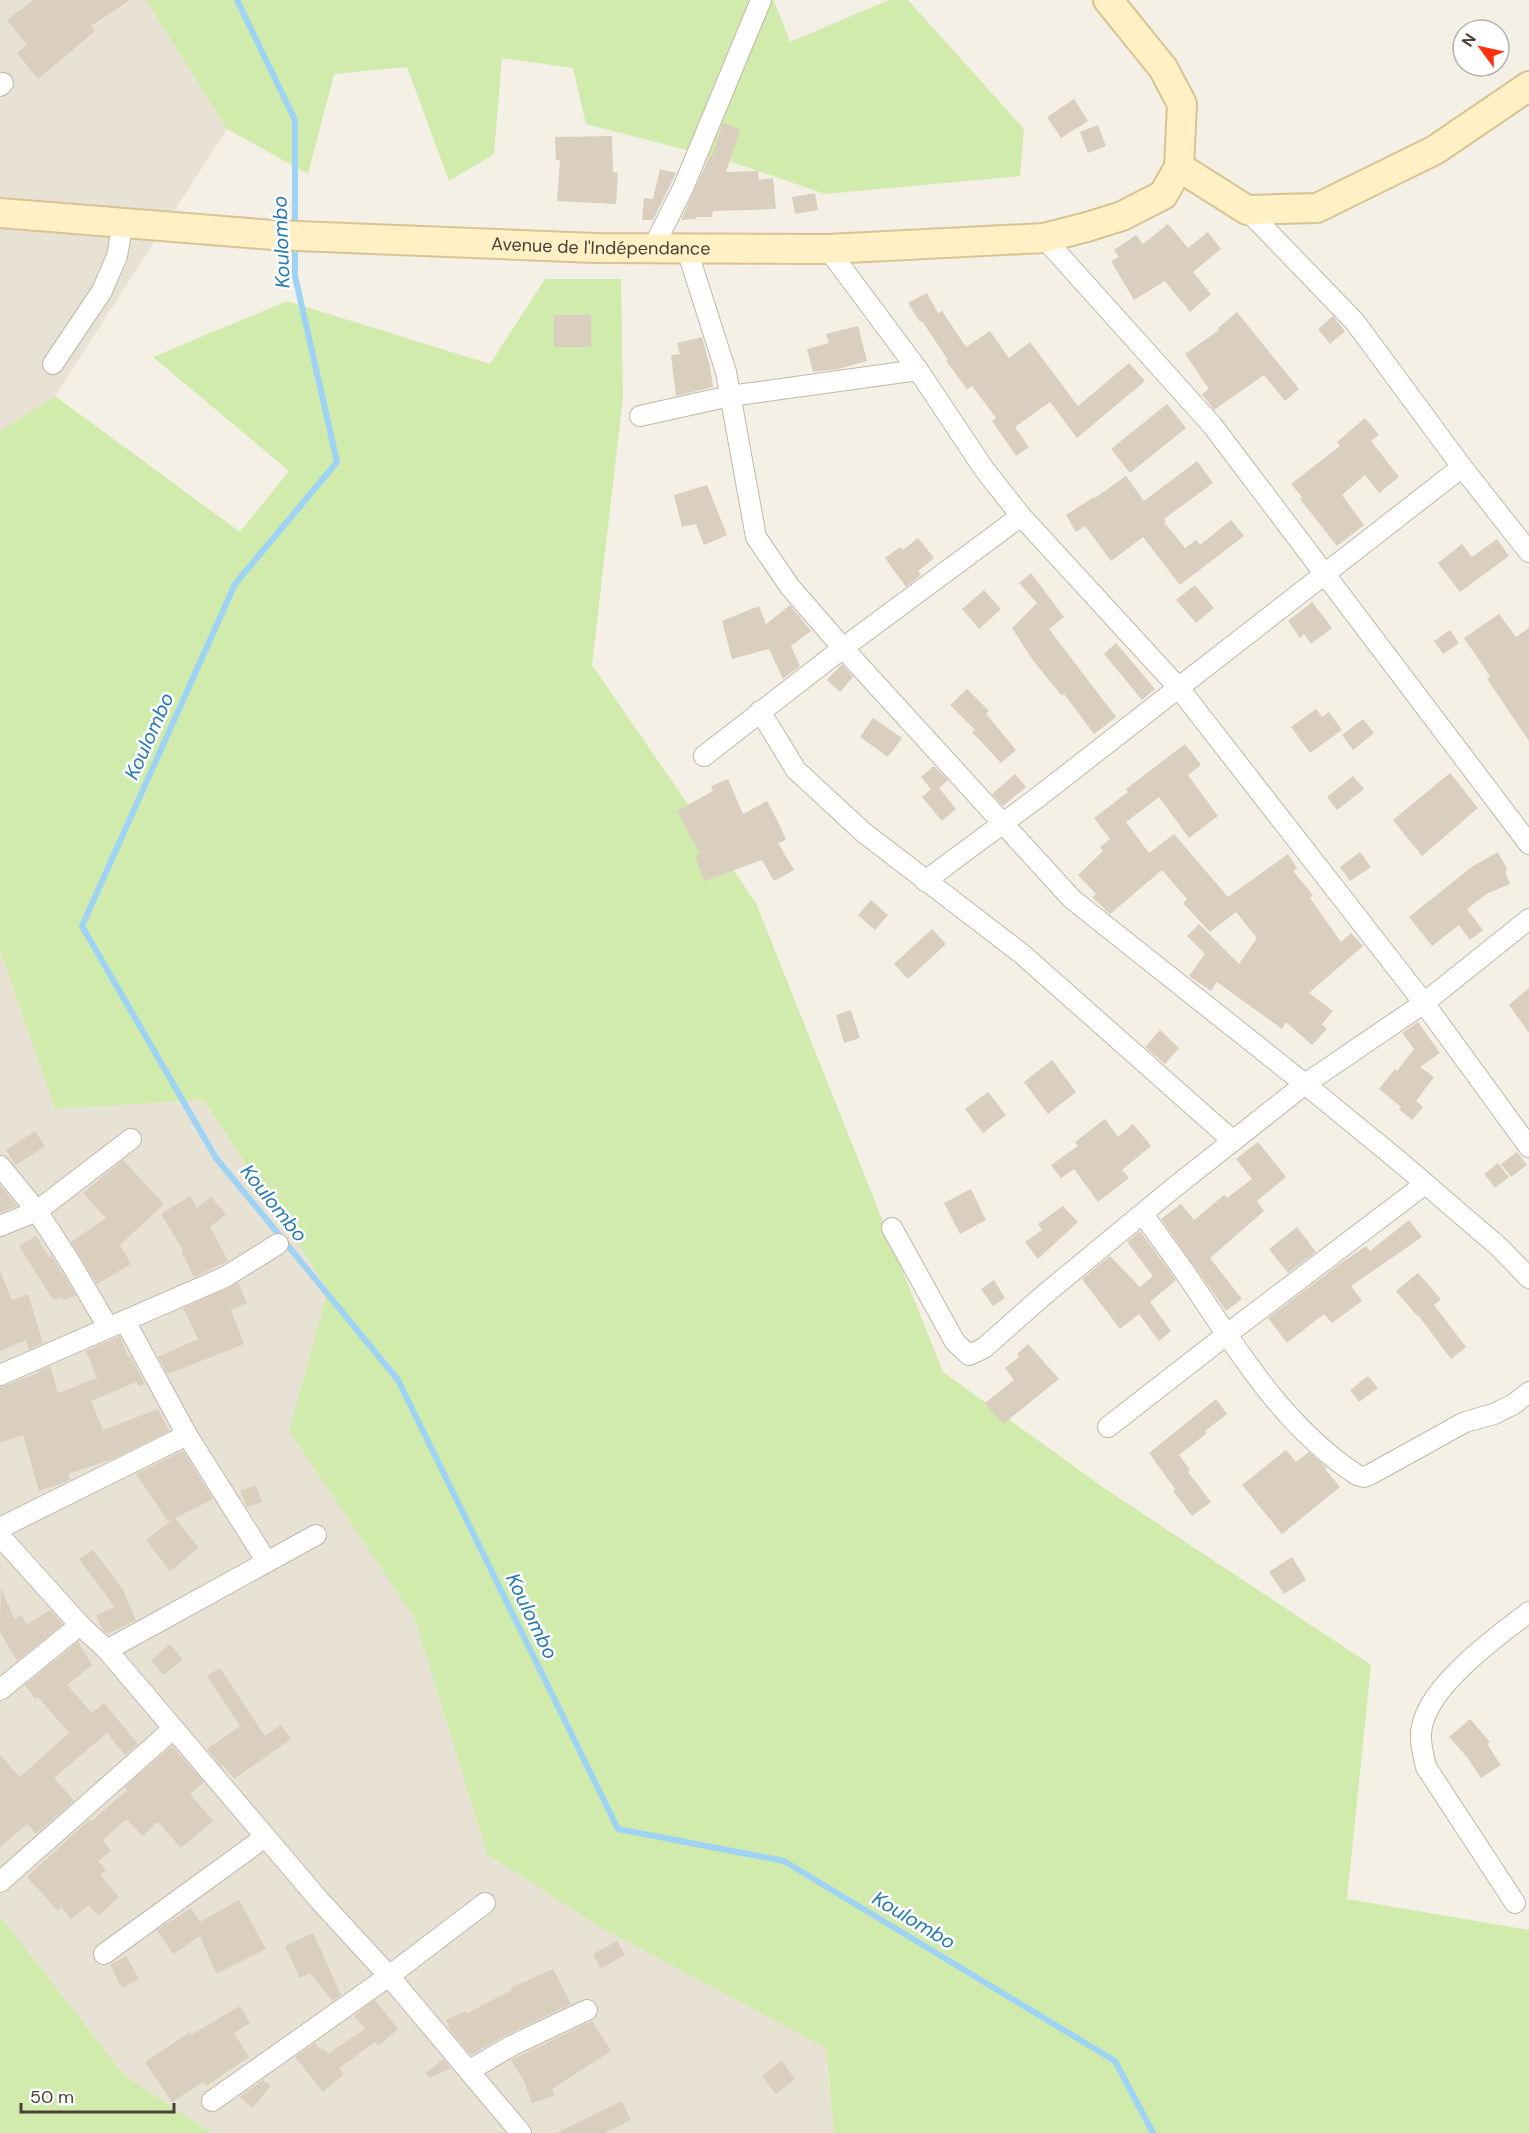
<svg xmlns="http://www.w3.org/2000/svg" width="1529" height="2133" font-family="'DM Sans',sans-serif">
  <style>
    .residential { fill: #e8e2d4 }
    .green { fill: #d0ebac }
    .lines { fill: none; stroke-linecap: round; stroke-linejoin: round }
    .stream { stroke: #9fd3f5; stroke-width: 6 }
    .building { fill: #dacebe }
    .street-casing { stroke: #c0b8a8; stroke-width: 22 }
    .secondary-casing { stroke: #d7c493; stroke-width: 32 }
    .street { stroke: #fff; stroke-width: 20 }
    .secondary { stroke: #fff0c5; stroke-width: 28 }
    .labels { text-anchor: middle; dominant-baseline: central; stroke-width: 5; stroke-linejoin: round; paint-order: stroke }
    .street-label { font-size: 18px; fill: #484035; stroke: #fff }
    .water-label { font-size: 20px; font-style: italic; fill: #2679b2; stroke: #fff }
  </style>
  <rect width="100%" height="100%" fill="#f4f0e6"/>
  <g class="residential">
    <path d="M0 0H146L227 129 55 396 0 431Z"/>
    <path d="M0 950 55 1109 204 1100 328 1290 289 1431 415 1619 487 1854 598 1926 826 2048 834 2133H212L125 2076 0 1916Z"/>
  </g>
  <g class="green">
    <path d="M146 0H774L790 42 889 0H908L1024 129 1020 176 825 194 729 161 586 124 573 68 502 58 494 154 449 181 407 67 334 74 308 174 227 129Z"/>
    <path d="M545 279H621L623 397 592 665 756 903 943 1372 1104 1488 1371 1665 1347 1899 1529 1930V2133H834L826 2048 598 1926 487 1854 415 1619 289 1431 328 1290 204 1100 55 1109 0 950V431L55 396 240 532 289 471 153 357 287 301 490 364Z"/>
    <path d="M0 1916 125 2076 212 2133H0Z"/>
  </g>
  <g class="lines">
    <g class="stream">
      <path d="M237 0 295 120V229"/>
      <path d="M295 242V276L337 462 235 584 82 926 216 1158 398 1380 618 1829 784 1861 1115 2061 1153 2133"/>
    </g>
  </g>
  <g class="building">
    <path d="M34 0H130L91 26 95 31 38 79 17 53 27 45 7 20Z"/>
    <path d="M1074 99 1088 121 1061 138 1047 117Z"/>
    <path d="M723 123 740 129 726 172 758 171 759 180 773 178 776 209 713 211 712 217H696V219L681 220 710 155 712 156Z"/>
    <path d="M1098 125 1106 146 1088 153 1080 132Z"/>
    <path d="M612 136 613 172 618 173 616 204 557 201 560 160H556L555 137Z"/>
    <path d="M660 169 676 173 653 220H642L644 198 653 199Z"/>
    <path d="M815 193 818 210 795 214 792 197Z"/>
    <path d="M1168 224 1188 248 1208 232 1221 249 1193 272 1211 294 1190 312 1165 281 1134 300 1111 261 1119 257 1114 250 1136 235 1143 244Z"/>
    <path d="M927 293 938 313 942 311 966 347 990 331 1009 358 1030 342 1078 406 1129 363 1145 381 1077 438 1050 402 1015 427 1029 447 1016 456 992 421 996 418 972 386 967 389 946 361 948 360 922 321 920 322 908 303Z"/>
    <path d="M1237 312 1299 389 1285 401 1264 375 1214 410 1202 394 1209 389 1185 354 1219 330 1218 328Z"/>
    <rect x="554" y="315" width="37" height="32"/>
    <path d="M1333 316 1345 331 1330 344 1318 329Z"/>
    <path d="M858 326 867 361 838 369 813 372 807 349 829 343 826 334Z"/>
    <path d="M702 337 710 366 713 387 676 396 671 355 680 354 677 343Z"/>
    <path d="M1167 404 1186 428 1130 473 1111 449Z"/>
    <path d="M1365 418 1379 435 1371 441 1399 477 1379 493 1365 475 1342 495 1364 525 1337 546 1300 499 1302 497 1291 484 1340 446 1337 442Z"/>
    <path d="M1197 461 1213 483 1164 519 1166 521 1164 522 1185 548 1196 540 1200 545 1231 520 1244 536 1180 585 1143 537 1111 561 1085 526 1076 532 1066 515 1094 497 1095 498 1126 476 1144 501Z"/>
    <path d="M707 485 727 535 704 545 696 524 682 527 674 495Z"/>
    <path d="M918 538 934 558 918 571 921 575 906 587 885 558 900 547 903 550Z"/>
    <path d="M1497 539 1509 556 1460 592 1438 563 1462 544 1472 557Z"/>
    <path d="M1031 573 1064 617 1049 629 1116 717 1094 734 1064 694 1062 696 1032 659 1012 628 1037 603 1019 583Z"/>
    <path d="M1195 585 1214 608 1196 623 1176 600Z"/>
    <path d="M984 590 1001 609 979 629 962 609Z"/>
    <path d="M1312 602 1332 628 1311 644 1304 634 1300 638 1288 621Z"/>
    <path d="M790 605 811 631 791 646 800 666 783 679 769 649 732 659 722 621 759 606 766 624Z"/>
    <path d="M1499 614 1516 637 1529 628V741L1487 679 1490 676 1464 638Z"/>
    <path d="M1450 630 1459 643 1443 654 1434 641Z"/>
    <path d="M1116 643 1155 689 1142 700 1104 654Z"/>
    <path d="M842 664 853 677 840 692 827 680Z"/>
    <path d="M967 689 989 711 986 714 1016 750 1001 763 972 732 975 730 950 705Z"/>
    <path d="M1316 709 1322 717 1329 712 1342 730 1310 753 1291 727Z"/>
    <path d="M873 718 902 738 888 757 860 737Z"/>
    <path d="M1363 719 1374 733 1353 750 1342 735Z"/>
    <path d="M1185 744 1201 765 1188 775 1218 816 1189 838 1159 797 1126 822 1149 853 1174 834 1228 897 1288 854 1297 868 1293 871 1313 895 1310 898 1341 942 1351 933 1363 946 1309 993 1333 1011 1322 1024 1327 1029 1312 1045 1286 1022 1282 1029 1217 982 1211 991 1189 976 1205 954 1187 936 1199 924 1239 964 1257 938 1236 912 1210 932 1183 903 1187 899 1162 870 1110 914 1092 897 1096 894 1078 875 1103 851 1100 847 1110 839 1094 818 1128 792 1126 789Z"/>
    <path d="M934 766 948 780 939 788 956 809 942 821 922 797 931 789 921 777Z"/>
    <path d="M1450 773 1478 808 1422 856 1393 820Z"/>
    <path d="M1015 774 1026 787 1003 806 992 794Z"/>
    <path d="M1353 776 1364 789 1337 810 1327 797Z"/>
    <path d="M728 779 743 814 767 801 779 824 786 840 778 843 794 870 774 881 762 860 704 881 695 856 700 854 677 811 713 791 711 786Z"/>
    <path d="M1360 852 1371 867 1350 881 1340 867Z"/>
    <path d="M1498 852 1507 869 1505 871 1510 884 1486 894 1467 909 1483 930 1470 940 1459 925 1432 946 1409 917 1473 866Z"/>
    <path d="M871 900 888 915 875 930 858 915Z"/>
    <path d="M932 929 946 944 908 979 894 964Z"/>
    <path d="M1529 988V1033L1509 1005Z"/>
    <path d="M851 1010 860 1038 844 1043 836 1015Z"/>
    <path d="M1418 1022 1440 1053 1420 1067 1434 1077 1416 1101 1423 1107 1412 1120 1399 1109 1401 1107 1379 1089 1395 1069 1397 1071 1414 1049 1402 1033Z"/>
    <path d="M1160 1030 1179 1048 1165 1064 1145 1047Z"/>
    <path d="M1052 1060 1076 1092 1048 1114 1024 1082Z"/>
    <path d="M988 1092 1006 1115 983 1133 965 1109Z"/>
    <path d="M1105 1119 1118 1137 1133 1124 1151 1146 1122 1170 1129 1178 1098 1202 1074 1169 1061 1178 1051 1165 1078 1146 1075 1142Z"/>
    <path d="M35 1131 45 1146 16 1165 6 1150Z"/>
    <path d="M1258 1142 1286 1177 1257 1201 1264 1211 1210 1258 1242 1299 1226 1311 1161 1219 1181 1204 1194 1220 1224 1195 1227 1198 1252 1179 1236 1159Z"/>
    <path d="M1517 1152 1527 1165 1511 1177 1501 1164Z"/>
    <path d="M123 1160 164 1204 120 1245 131 1264 97 1284 71 1242 106 1218 83 1193Z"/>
    <path d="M1498 1163 1509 1177 1495 1188 1484 1174Z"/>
    <path d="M0 1185 17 1206 0 1213Z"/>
    <path d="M971 1189 986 1220 960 1234 944 1203Z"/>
    <path d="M190 1196 197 1208 211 1197 226 1214 210 1227 228 1261 194 1277 181 1251 183 1250 161 1214Z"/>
    <path d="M1063 1206 1078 1222 1038 1259 1025 1242 1042 1230 1038 1224Z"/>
    <path d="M1409 1220 1422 1237 1351 1286 1362 1301 1332 1323 1324 1314 1287 1343 1268 1318 1341 1263 1366 1246 1370 1251Z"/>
    <path d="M1297 1227 1316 1252 1288 1273 1269 1249Z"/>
    <path d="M1140 1231 1176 1280 1150 1302 1171 1331 1159 1341 1139 1314 1120 1329 1082 1279 1110 1256 1140 1287 1153 1276 1127 1242Z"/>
    <path d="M36 1236 49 1257 51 1255 76 1295 64 1300 62 1297 53 1300 19 1246Z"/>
    <path d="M0 1271 12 1300 28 1294 43 1343 29 1349 26 1340 0 1351Z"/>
    <path d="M1418 1273 1441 1299 1434 1305 1466 1347 1451 1359 1418 1315 1417 1316 1396 1291Z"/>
    <path d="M994 1280 1005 1298 993 1306 981 1289Z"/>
    <path d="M238 1283 247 1303 231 1310 244 1344 168 1374 158 1357 198 1339 183 1308Z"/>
    <path d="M120 1336 128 1357 130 1356 145 1384 139 1386 136 1382 91 1401 103 1430 158 1409 169 1431 112 1459 68 1474 70 1480 39 1491 23 1435 0 1443V1387L36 1374V1373L50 1366 58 1393 97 1378 86 1351Z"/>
    <path d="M1028 1344 1059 1379 1003 1424 985 1403 1014 1380 1005 1368 1019 1357 1017 1354Z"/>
    <path d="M1368 1376 1378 1388 1359 1402 1350 1390Z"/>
    <path d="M1216 1399 1227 1414 1205 1431 1207 1433 1179 1455 1190 1470 1188 1472 1211 1502 1192 1516 1173 1491 1175 1489 1149 1453Z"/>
    <path d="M1286 1450 1296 1462 1309 1452 1327 1468 1325 1469 1340 1487 1282 1534 1242 1485Z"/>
    <path d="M183 1451 213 1499 175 1518 199 1548 170 1571 146 1540 173 1519 168 1521 136 1474Z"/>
    <path d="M256 1485 262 1502 247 1507 240 1491Z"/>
    <path d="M93 1550 122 1588 136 1620 108 1634 102 1629 96 1615 115 1607 79 1559Z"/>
    <path d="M1292 1557 1306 1580 1284 1594 1269 1572Z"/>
    <path d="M1 1587 14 1619 21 1615 27 1625 50 1610 63 1624 17 1661 0 1632Z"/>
    <path d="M78 1642 92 1665 67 1685 92 1713 104 1703 138 1744 125 1755 107 1733 54 1778 74 1801 36 1834 27 1824 0 1847V1755L20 1777 69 1733 38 1697 35 1699 25 1685Z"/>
    <path d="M170 1644 183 1660 163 1675 151 1660Z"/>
    <path d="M220 1668 265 1736 281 1725 291 1739 234 1779 223 1765 221 1766 207 1749 240 1726 207 1676Z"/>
    <path d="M1470 1719 1490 1742 1487 1744 1501 1765 1481 1778 1467 1757 1449 1737Z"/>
    <path d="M172 1746 204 1782 190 1794 213 1821 181 1848 159 1823H156L143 1836 126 1819 103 1840 111 1851 98 1861 106 1870 100 1875 119 1897 98 1916 89 1905 71 1919 61 1907 58 1911 27 1877 90 1819 92 1821 127 1790 125 1787Z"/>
    <path d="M239 1900 266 1949 216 1974 200 1936 173 1954 157 1930 191 1908 200 1922Z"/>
    <path d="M313 1933 341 1995 333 2001 310 1973 300 1978 285 1946Z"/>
    <path d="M617 1941 625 1955 601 1969 593 1954Z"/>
    <path d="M126 1956 139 1979 122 1988 110 1965Z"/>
    <path d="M553 1969 571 2004 508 2034 471 2055 451 2031 446 2020 465 2011 466 2014 512 1990 511 1988Z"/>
    <path d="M375 2000 398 2029 378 2046 375 2042 339 2068 344 2074 323 2092 295 2057 315 2043 321 2050 323 2048 328 2054 365 2029 354 2016Z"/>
    <path d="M240 2006 250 2023 234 2033 249 2057 206 2086 203 2082 172 2102 145 2062 190 2032 191 2035Z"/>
    <path d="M592 2021 611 2051 552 2089 554 2096 532 2103 524 2081 511 2060Z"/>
    <path d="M443 2059 451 2068 430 2078 426 2073Z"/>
    <path d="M782 2061 795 2079 776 2094 762 2076Z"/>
    <path d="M263 2080 271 2086 252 2108 240 2097Z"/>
    <path d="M622 2101 631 2120 604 2133H556Z"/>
  </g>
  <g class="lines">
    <g class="street-casing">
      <g id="street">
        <path d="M0 86 3 83"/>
        <path d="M1247 210 1355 322 1462 467 1529 552"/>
        <path d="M1044 238 1212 425 1529 844"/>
        <path d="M653 248 683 188 761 0"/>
        <path d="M828 249 918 370 984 469 1021 516 1178 687 1424 1003 1529 1147"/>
        <path d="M687 250 726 372 756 537 790 587 843 648 1072 899 1305 1084 1399 1161 1499 1247 1529 1278"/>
        <path d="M53 364 102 291 117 256 123 222"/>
        <path d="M640 416 730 396 918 370"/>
        <path d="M760 711 796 770 863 832 1022 954 1233 1141"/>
        <path d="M704 756 843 648 1021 516"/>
        <path d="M925 881 1037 798 1462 467"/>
        <path d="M0 1166 37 1211 70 1262 108 1327"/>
        <path d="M1143 1214C1157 1234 1172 1254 1186 1274 1235 1346 1282 1426 1357 1475L1364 1477 1371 1474 1465 1422 1494 1414 1514 1404 1529 1392"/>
        <path d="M0 1226 37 1211 131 1139"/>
        <path d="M892 1228 955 1342 969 1355 984 1348 1045 1294 1171 1190 1305 1084 1424 1003 1529 919"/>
        <path d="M125 1321 187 1435 267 1562"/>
        <path d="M0 1375 225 1277 278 1244"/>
        <path d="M1108 1427 1226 1335 1425 1184"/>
        <path d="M0 1528 187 1435"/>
        <path d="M0 1536 80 1625 107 1650 320 1901 389 1976 521 2133"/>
        <path d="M107 1650 316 1535"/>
        <path d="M0 1690 80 1625"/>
        <path d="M0 1882 173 1729"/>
        <path d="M1515 1903 1426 1767C1423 1753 1419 1740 1422 1726 1431 1684 1496 1637 1529 1612"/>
        <path d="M104 1954 265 1837"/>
        <path d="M470 2070 513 2045 587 2010"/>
        <path d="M212 2101 389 1976 485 1903"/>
      </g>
    </g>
    <g class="secondary-casing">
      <g id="secondary">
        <path d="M1179 167 1247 210 1317 208 1435 150 1529 86"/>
        <path id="s1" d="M0 213 273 235 595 248 828 249 1044 238 1087 227 1122 216 1163 195 1179 167 1182 104 1163 68 1108 0"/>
      </g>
    </g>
    <use href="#street" class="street"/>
    <use href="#secondary" class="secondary"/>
  </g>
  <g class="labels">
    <g class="street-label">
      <text stroke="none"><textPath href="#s1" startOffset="602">Avenue de l'Indépendance</textPath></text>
    </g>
    <g class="water-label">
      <text transform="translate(281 242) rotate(-92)">Koulombo</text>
      <text transform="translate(149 736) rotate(-66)">Koulombo</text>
      <text transform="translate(274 1203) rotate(51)">Koulombo</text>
      <text transform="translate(532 1616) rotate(64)">Koulombo</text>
      <text transform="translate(914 1920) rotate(31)">Koulombo</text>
    </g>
  </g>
  <g transform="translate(1481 48) rotate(303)"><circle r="28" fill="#ffffff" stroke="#b6b3ae" stroke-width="1.5"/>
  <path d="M0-4.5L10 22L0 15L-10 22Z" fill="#ff3312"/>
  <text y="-9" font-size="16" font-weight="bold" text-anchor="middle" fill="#484035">N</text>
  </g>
  <path d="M21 2103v9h153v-9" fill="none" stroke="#484035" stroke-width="3"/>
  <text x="30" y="2103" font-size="18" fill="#484035" stroke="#ffffff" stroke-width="4.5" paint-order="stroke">50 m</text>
</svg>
